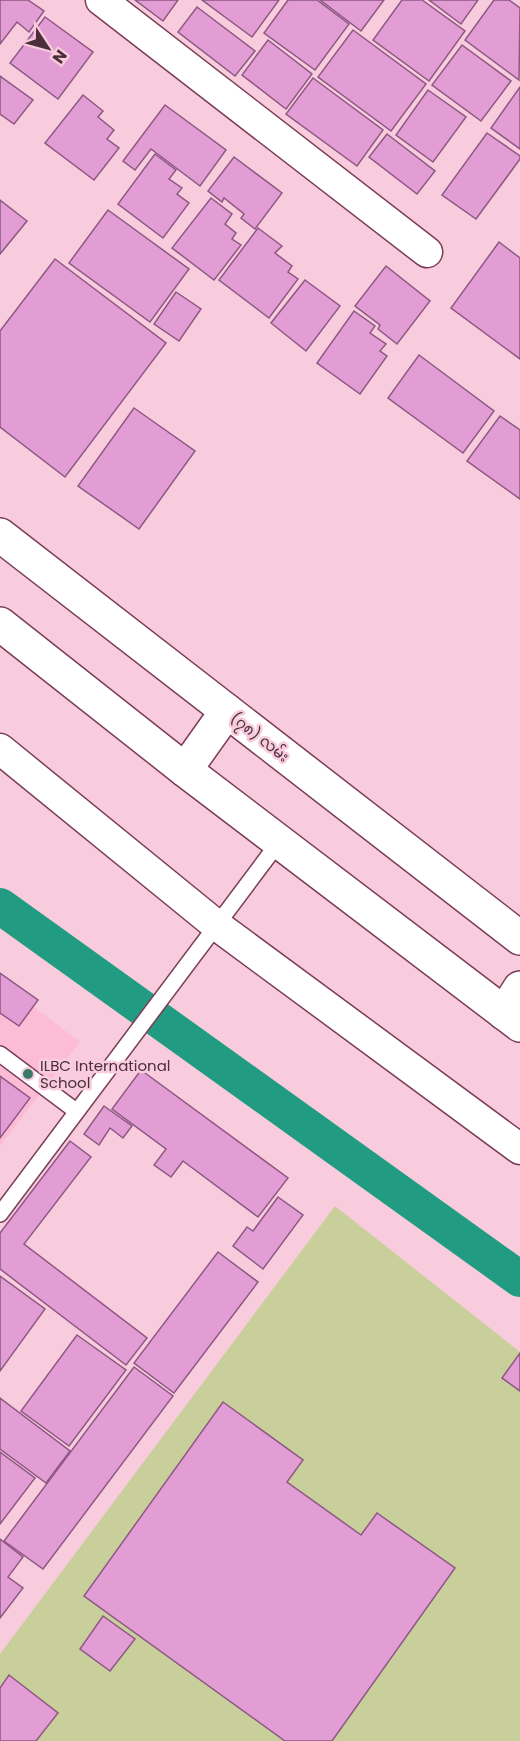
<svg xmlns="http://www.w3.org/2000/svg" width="520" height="1741" font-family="Poppins,'Noto Sans Myanmar',sans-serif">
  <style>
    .built { fill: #fdbcd5 }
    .green { fill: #c8cf9b }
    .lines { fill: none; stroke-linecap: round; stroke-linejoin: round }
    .canal { stroke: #219c82; stroke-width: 36 }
    .building { fill: #e39dd5; stroke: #8d5883; stroke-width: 1.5 }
    .lane-casing { stroke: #7a3d57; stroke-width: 18 }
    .street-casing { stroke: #7a3d57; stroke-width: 33 }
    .primary-casing { stroke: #7a3d57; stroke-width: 36 }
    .highway-casing { stroke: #7a3d57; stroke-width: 36 }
    .lane { stroke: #fff; stroke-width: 15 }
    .street { stroke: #fff; stroke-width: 30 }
    .primary { stroke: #fff; stroke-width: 33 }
    .highway { stroke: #fff; stroke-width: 33 }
    .poi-dot { fill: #397a69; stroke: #f9ccdd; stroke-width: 2 }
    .labels { text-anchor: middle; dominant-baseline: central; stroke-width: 5; stroke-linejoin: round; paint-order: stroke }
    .street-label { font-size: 15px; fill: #4a2e39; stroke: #f9ccdd }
    .poi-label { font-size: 15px; fill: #4a2e39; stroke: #f9ccdd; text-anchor: start }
  </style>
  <rect width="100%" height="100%" fill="#f9ccdd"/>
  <path class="built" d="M0 981 80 1042 0 1146Z"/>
  <path class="green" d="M335 1206 520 1352V1741H0V1654Z"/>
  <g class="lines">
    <path class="canal" d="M0 906 520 1279"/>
  </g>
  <g class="building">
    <path d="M0 0H28L44 11 29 32 17 22 0 44Z"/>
    <path d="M135 0H178L163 21Z"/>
    <path d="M202 0H279L252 37Z"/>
    <path d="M288 0H317L349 24 315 70 264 33Z"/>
    <path d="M320 0H384L361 31Z"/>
    <path d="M402 0H422L465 31 429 81 373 40Z"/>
    <path d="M429 0H478L461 24Z"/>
    <path d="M494 0H509L520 8 519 80 465 40Z"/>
    <path d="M197 7 255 51 235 76 178 32Z"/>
    <path d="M45 17 93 52 58 99 10 63Z"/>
    <path d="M353 30 426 84 391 131 318 77Z"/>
    <path d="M268 40 312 74 286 109 242 75Z"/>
    <path d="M462 45 511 81 481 121 432 85Z"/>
    <path d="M0 76 33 100 14 124 0 114Z"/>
    <path d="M313 78 383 130 357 166 286 114Z"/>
    <path d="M520 87V149L491 128Z"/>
    <path d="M428 90 466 117 433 162 396 135Z"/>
    <path d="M83 95 103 111 98 117 114 130 107 139 119 148 94 180 45 143Z"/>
    <path d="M165 105 226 150 200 186 151 149 135 170 123 161Z"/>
    <path d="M487 133 520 156V159L476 219 442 195Z"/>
    <path d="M387 134 435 171 417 194 369 157Z"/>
    <path d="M155 154 176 170 169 179 182 188 177 194 189 203 163 238 118 204Z"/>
    <path d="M234 157 282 193 255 229 241 218 244 214 224 198 222 202 208 191Z"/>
    <path d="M211 198 232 214 225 224 236 233 232 239 241 245 214 280 172 248Z"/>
    <path d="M0 200 27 221 0 254Z"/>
    <path d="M108 210 189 269 150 322 69 263Z"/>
    <path d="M258 228 282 246 275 253 292 266 288 272 298 279 269 318 219 280Z"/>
    <path d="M499 242 520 258V359L451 308Z"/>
    <path d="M55 259 166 343 65 477 0 427V331Z"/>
    <path d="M386 266 430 301 397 344 378 329 380 325 355 306Z"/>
    <path d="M305 280 340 306 306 351 271 323Z"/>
    <path d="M176 292 201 309 179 341 154 324Z"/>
    <path d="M354 311 375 326 370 333 386 344 380 351 387 356 360 394 317 363Z"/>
    <path d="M419 355 494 411 463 453 388 398Z"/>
    <path d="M134 408 195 451 139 529 78 486Z"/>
    <path d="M500 416 520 430V499L467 461Z"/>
    <path d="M0 973 38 1000 19 1026 0 1013Z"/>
    <path d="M141 1070 288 1178 258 1217 183 1161 171 1177 154 1165 166 1149 112 1109Z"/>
    <path d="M0 1076 30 1098 0 1138Z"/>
    <path d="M104 1106 132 1126 123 1138 110 1128 99 1145 84 1134Z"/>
    <path d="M70 1141 91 1157 24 1244 147 1338 126 1365 0 1269V1233Z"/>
    <path d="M278 1197 303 1215 263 1269 233 1246 247 1227 253 1231Z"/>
    <path d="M218 1252 258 1282 174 1393 134 1363Z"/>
    <path d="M0 1276 45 1309 0 1371Z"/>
    <path d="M77 1335 126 1370 69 1446 21 1411Z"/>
    <path d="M520 1353V1391L502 1378Z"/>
    <path d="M134 1367 173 1396 43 1569 4 1541Z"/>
    <path d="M0 1398 70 1451 46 1483 0 1449Z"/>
    <path d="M223 1402 303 1460 287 1482 361 1535 377 1513 455 1568 332 1741H285L84 1596Z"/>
    <path d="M0 1452 35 1478 0 1524Z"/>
    <path d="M0 1539 23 1557 8 1577 23 1588 0 1618Z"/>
    <path d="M103 1616 135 1639 110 1671 80 1649Z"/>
    <path d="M9 1675 58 1713 36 1741H0V1688Z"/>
  </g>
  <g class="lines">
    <g class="lane-casing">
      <g id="lane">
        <path d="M0 1054 76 1111"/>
        <path d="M0 1214 279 842"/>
      </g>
    </g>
    <g class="street-casing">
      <g id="street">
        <path d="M101 0 427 252"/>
        <path d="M0 749 215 924 520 1149"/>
      </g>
    </g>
    <g class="primary-casing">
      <g id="primary">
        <path d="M0 535 520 938"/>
        <path d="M0 624 185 770 520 1025"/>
      </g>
    </g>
    <g class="highway-casing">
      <g id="highway">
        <path d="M185 770 227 711"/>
        <path d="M504 1013 520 988"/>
      </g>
    </g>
    <use href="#lane" class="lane"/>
    <use href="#street" class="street"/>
    <use href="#primary" class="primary"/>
    <use href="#highway" class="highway"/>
  </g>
  <circle class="poi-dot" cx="28" cy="1074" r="6"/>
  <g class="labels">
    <g class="street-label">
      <text transform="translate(260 737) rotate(38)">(၇၈) လမ်း</text>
    </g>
    <g class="poi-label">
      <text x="40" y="1065">ILBC International<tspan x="40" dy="17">School</tspan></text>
    </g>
  </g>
  <g transform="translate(48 48) rotate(126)" stroke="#f9ccdd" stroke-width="4.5" paint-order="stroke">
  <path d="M0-4.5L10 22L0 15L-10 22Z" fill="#4a2e39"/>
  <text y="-9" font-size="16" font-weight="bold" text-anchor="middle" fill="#4a2e39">N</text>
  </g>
</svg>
